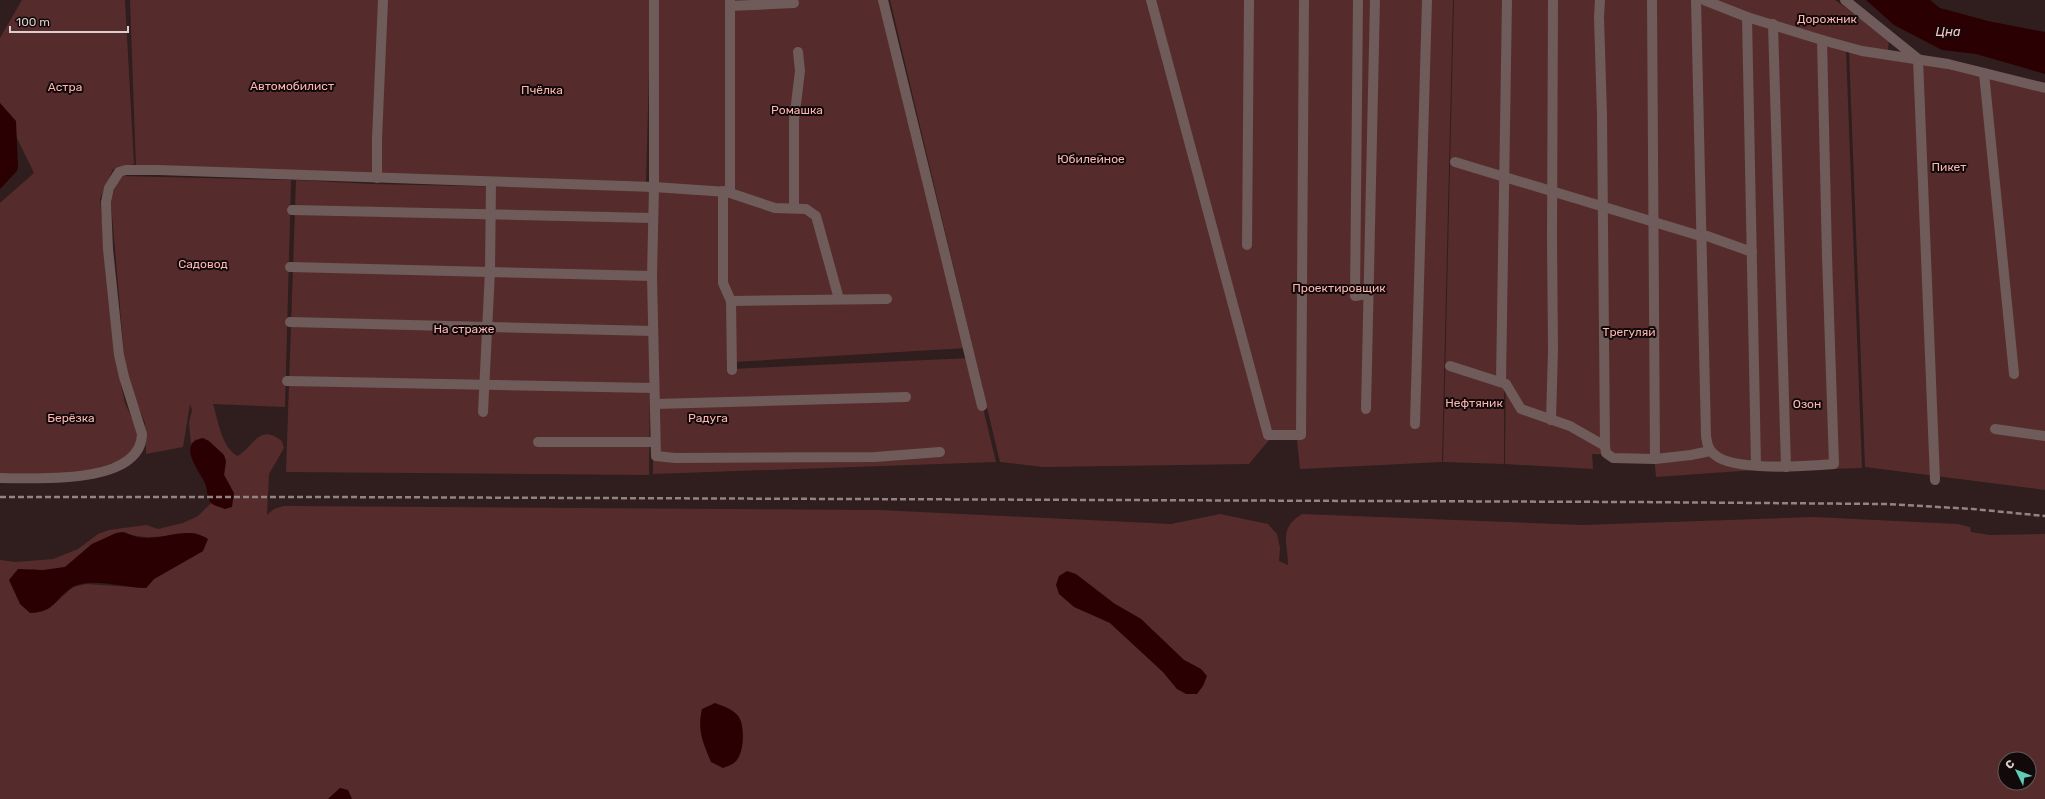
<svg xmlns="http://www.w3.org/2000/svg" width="2045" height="799" font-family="Rubik,sans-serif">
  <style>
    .green { fill: #552c2b; fill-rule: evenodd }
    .water { fill: #2b0003 }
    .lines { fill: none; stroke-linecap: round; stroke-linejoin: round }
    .minor { stroke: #6f5b5a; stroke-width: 10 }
    .tertiary { stroke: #6f5b5a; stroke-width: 10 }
    .rail { stroke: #918483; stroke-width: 2.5; stroke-dasharray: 6 3; stroke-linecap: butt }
    .labels { text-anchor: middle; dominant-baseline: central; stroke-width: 4; stroke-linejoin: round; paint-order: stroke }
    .park-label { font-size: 12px; fill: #fdb6b2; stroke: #120a0a }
    .water-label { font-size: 13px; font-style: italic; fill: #f9c3c0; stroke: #120a0a }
  </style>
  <rect width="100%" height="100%" fill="#2f1e1d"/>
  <g class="green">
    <path d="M22 0H125L134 164 113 169 100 199 115 357 125 403 139 434 130 457 83 473H0V203L34 173 0 103V38Z"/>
    <path d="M130 0H381L376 177 136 168Z"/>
    <path d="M387 0H651L646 182 380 177Z"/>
    <path d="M655 0H884L966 348 733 362 722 190 718 195 731 369 971 358 996 462 653 474 656 190Z"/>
    <path d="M890 0H1453L1442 462 1300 469 1296 431 1274 434 1249 464 1043 467 1000 462Z"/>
    <path d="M1454 0H1505L1504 464 1443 462Z"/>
    <path d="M1509 0H1693L1704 5 1745 18 1755 470 1656 477 1654 455 1592 454 1593 469 1505 464Z"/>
    <path d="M1710 0H1835L1889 39 1888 50 1885 53 1820 36Z"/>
    <path d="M1749 19 1846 49 1862 468 1757 471Z"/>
    <path d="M1849 50 1936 66 2045 93V490L1865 467Z"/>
    <path d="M121 176 291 180 285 407 213 404C218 420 222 449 238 456 255 445 259 423 282 441L284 448 269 474 267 515 274 509 284 506 880 510 1171 524 1220 514 1268 524 1277 534 1280 548 1279 561 1288 565C1288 542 1278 529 1302 514L1582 525 1814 517 1957 524 1970 527 1971 532 1990 535 2045 534V799H352L340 788 328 799H0V560L16 562 53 559 78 549 98 534 109 530 146 525 158 529 183 523 198 516 211 503 225 509 231 487 224 475 226 461 196 439 191 444 189 423 192 410 190 404 183 447 146 454 145 423 126 378 111 203 113 193ZM123 532C147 542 170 534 196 533L203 551 154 579 146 588 86 584 73 587 53 605 31 569 43 571 65 567 92 544ZM1115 604 1141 619 1184 660 1201 669 1177 689 1163 672 1110 623ZM2005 759H2029V783H2005Z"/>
    <path d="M296 180 372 184 652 190 649 475 286 472Z"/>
  </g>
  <g class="water">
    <path d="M1866 0H1930L1940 8 1988 21 2045 32V74L1976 54 1942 50 1894 25Z"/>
    <path d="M0 103 16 121 18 167 17 171 0 189Z"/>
    <path d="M203 438 209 441 224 455 226 461 224 475 234 493 232 507 225 509C221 507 214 506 211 503 206 497 208 488 204 481 198 469 177 443 203 438Z"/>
    <path d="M123 532C131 535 138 538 147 538 167 538 190 526 208 539L203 551 154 579 146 588C125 588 90 577 73 587 54 598 57 612 30 613L20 604 9 580 18 569 43 570 65 567 92 544 116 533Z"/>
    <path d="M1067 571 1076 574 1115 604 1141 619 1184 660 1201 669 1207 676 1203 686 1197 694H1186L1177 689 1163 672 1110 623 1074 607 1059 594 1056 585 1059 576Z"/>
    <path d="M715 703C723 706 736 710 740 719 745 730 744 756 734 763 731 765 726 767 723 768L711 762C703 742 697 731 702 709Z"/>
    <path d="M340 788 348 790 352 799H328Z"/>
  </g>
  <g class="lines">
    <g class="minor">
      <path d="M883 0 982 406"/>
      <path d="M1151 0 1268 435H1301L1304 0"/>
      <path d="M1358 0 1355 296 1368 294"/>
      <path d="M1652 0 1655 459"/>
      <path d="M1696 0 1706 436C1707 443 1708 450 1715 455 1735 472 1807 466 1834 464L1827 256 1822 40"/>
      <path d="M1845 0 1918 59 1935 480"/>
      <path d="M730 6 794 3"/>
      <path d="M1747 17 1756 465"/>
      <path d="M1773 24 1786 467"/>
      <path d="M1984 73 2014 374"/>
      <path d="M1455 162 1697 235 1707 236 1752 252"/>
      <path d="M377 178V139L383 0"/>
      <path d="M723 191V283L731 301"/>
      <path d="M730 192V0"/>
      <path d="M794 208V120L800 71 798 52"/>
      <path d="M292 210 653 218"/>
      <path d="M1247 245 1249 0"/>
      <path d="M290 267 652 276"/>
      <path d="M839 299 816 216 806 209 775 208 727 192 654 187 652 276 656 456 675 458 875 457 940 452"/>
      <path d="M290 322 653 331"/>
      <path d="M1450 366 1506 384 1521 409 1570 426 1605 446 1602 115 1599 17 1600 0"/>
      <path d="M732 370 731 301 887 299"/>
      <path d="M287 381 654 388"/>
      <path d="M1501 382 1507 0"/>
      <path d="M655 404 906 397"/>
      <path d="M1366 409 1375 0"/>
      <path d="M483 412 490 271 491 182"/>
      <path d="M1551 420 1553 350 1552 238 1553 0"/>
      <path d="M1415 424 1427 0"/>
      <path d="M1995 429 2045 436"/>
      <path d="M538 442H655"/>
      <path d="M1605 446 1606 453 1613 458 1655 459 1691 455 1710 451"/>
    </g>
    <g class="tertiary">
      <path d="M1704 0 1747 17 1822 40 1862 51 1948 64 2045 88"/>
      <path d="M0 478C34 478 141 486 142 434L124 377 119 355 108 249 106 202 109 188 119 172 126 170H158L654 187V0"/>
    </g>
    <path class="rail" d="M0 497H327L1631 502 1887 504 1973 509 2045 516"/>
  </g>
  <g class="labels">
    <g class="park-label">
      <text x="1827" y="19">Дорожник</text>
      <text x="292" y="86">Автомобилист</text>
      <text x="65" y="87">Астра</text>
      <text x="542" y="90">Пчёлка</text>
      <text x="797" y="110">Ромашка</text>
      <text x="1091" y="159">Юбилейное</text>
      <text x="1949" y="167">Пикет</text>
      <text x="203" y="264">Садовод</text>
      <text x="1339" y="288">Проектировщик</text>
      <text x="464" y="329">На страже</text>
      <text x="1629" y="332">Трегуляй</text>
      <text x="1474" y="403">Нефтяник</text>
      <text x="1807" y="404">Озон</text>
      <text x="71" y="418">Берёзка</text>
      <text x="708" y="418">Радуга</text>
    </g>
    <g class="water-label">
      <text x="1948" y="31">Цна</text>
    </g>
  </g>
  <g transform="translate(2017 771) rotate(313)"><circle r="19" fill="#120a0a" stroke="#625958"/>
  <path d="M0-3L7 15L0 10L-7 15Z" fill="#5eceb8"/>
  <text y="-6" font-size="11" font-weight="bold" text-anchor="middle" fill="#dacfce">С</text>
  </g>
  <path d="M10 26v6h118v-6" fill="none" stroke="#dacfce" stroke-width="2"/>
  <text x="16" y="26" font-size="12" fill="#dacfce" stroke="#120a0a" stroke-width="3" paint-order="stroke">100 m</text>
</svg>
